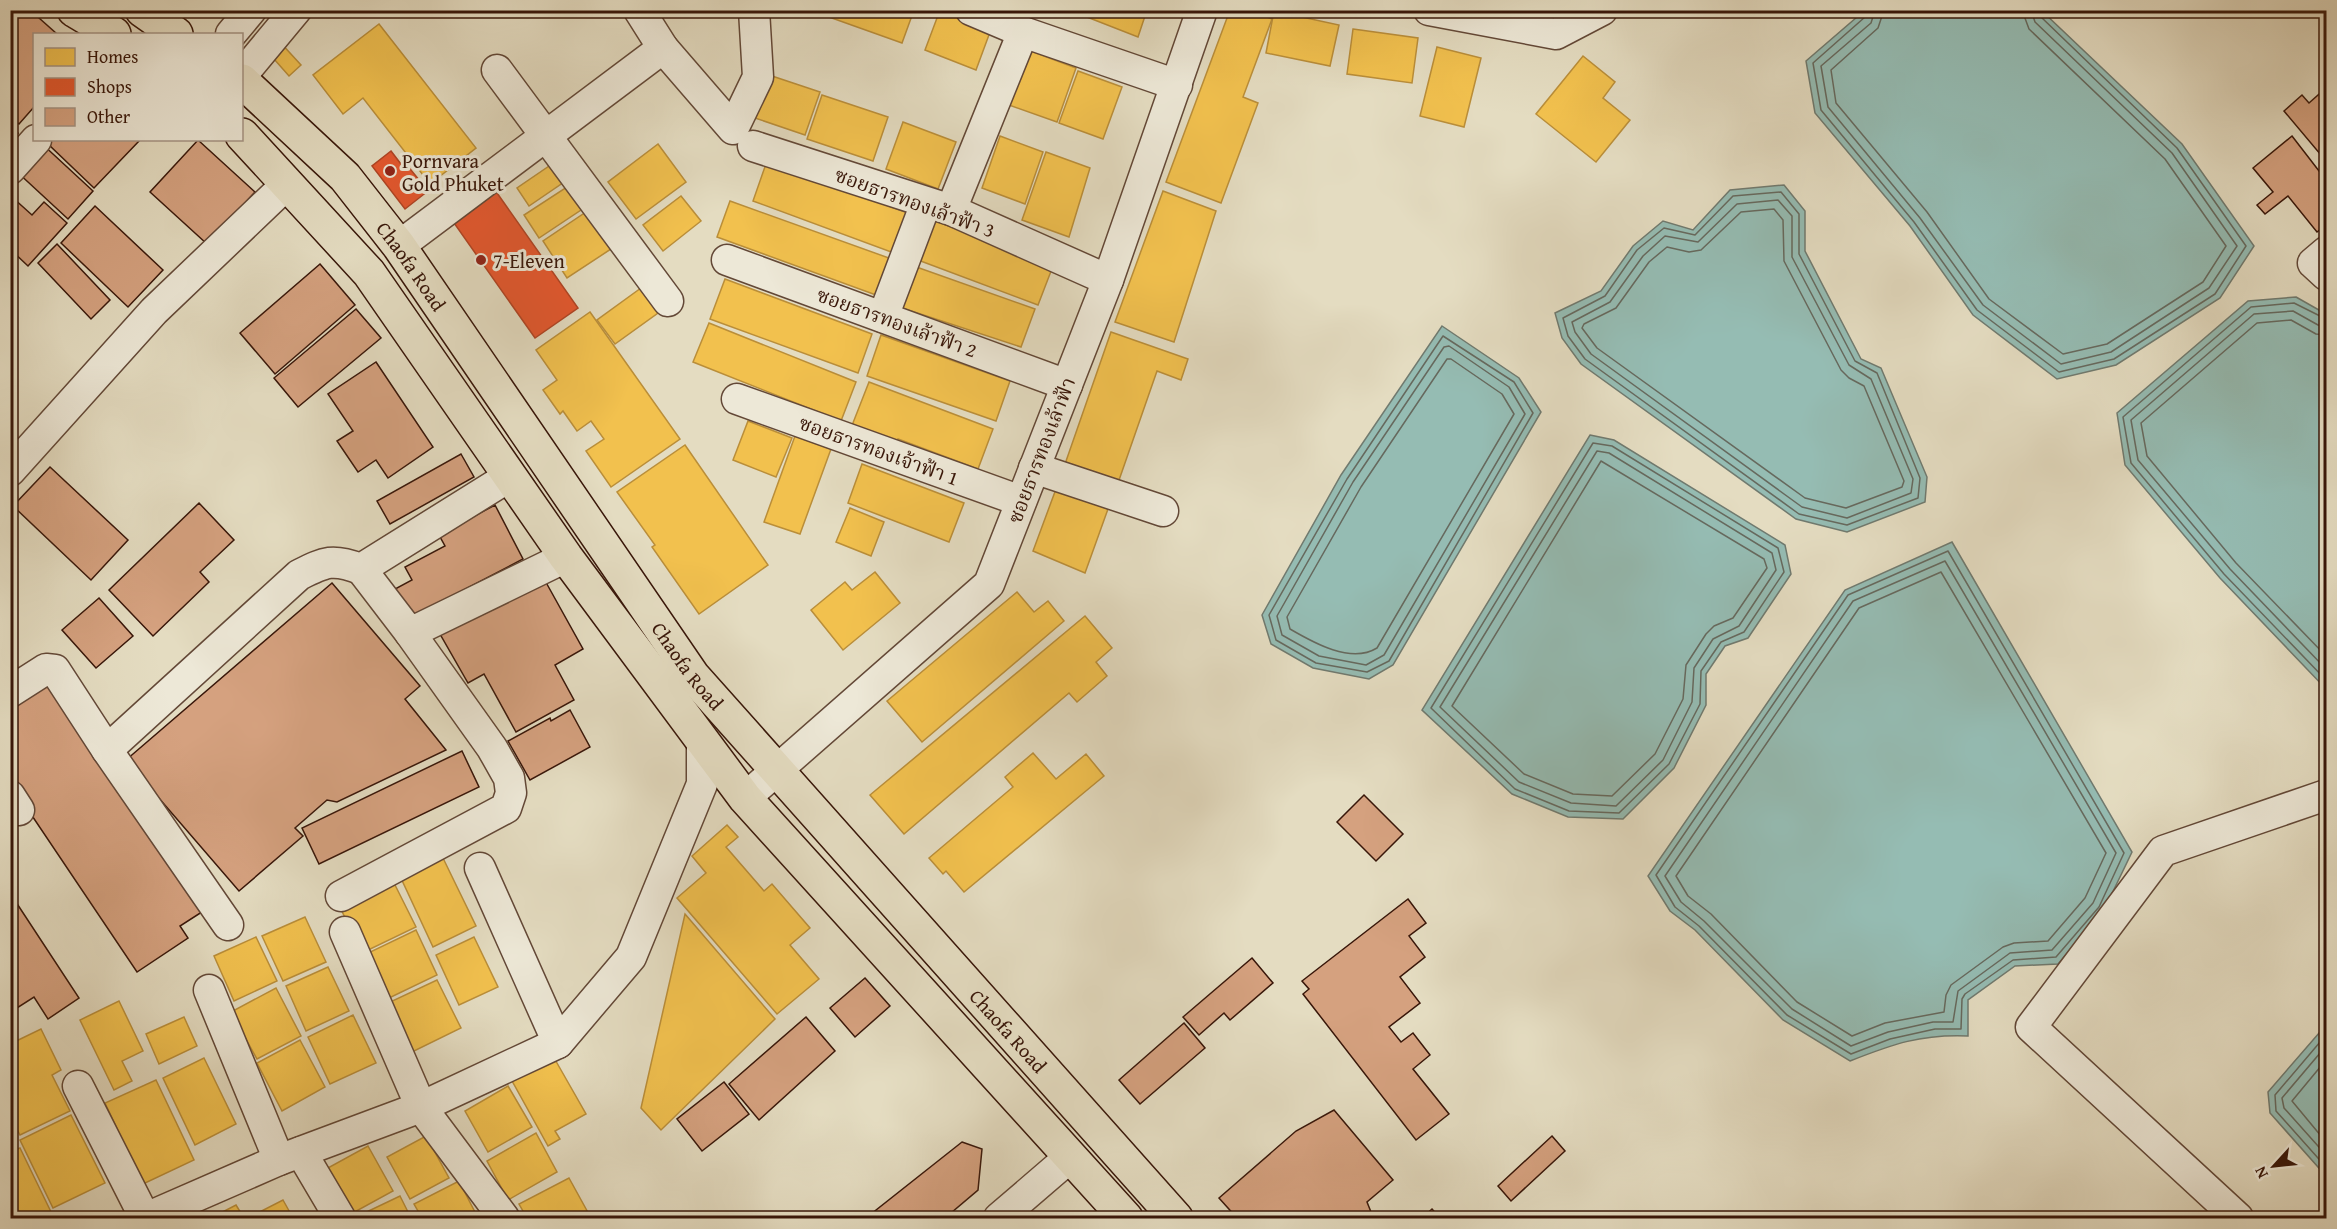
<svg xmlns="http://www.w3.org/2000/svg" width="2337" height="1229" font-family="'Gentium Book Plus','Noto Serif Thai',serif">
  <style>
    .water { fill: #95bcb3; stroke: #707a6f; stroke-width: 1.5 }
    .homes { fill: #f2c14e; stroke: #ba8e39; stroke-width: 1.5 }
    .shops { fill: #e4572e; stroke: #b04423; stroke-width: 1.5 }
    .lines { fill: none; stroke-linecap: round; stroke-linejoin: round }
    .shore { stroke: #66695e; stroke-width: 1.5 }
    .building { fill: #d5a17f; stroke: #381609; stroke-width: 1.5 }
    .minor-casing { stroke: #634837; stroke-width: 33 }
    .major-casing { stroke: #381609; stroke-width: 36 }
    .minor { stroke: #ede8d7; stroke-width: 30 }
    .major { stroke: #e4dcc1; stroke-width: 33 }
    .poi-dot { fill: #8f2418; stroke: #ede8d7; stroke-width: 2 }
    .labels { text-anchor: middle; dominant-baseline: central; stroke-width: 6; stroke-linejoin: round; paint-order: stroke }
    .poi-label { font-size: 20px; fill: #381609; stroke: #ede8d7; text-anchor: start }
    .street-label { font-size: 20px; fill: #381609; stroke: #ede8d7 }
  </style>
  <rect width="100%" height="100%" fill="#e4dcc1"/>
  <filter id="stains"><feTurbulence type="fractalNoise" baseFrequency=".00333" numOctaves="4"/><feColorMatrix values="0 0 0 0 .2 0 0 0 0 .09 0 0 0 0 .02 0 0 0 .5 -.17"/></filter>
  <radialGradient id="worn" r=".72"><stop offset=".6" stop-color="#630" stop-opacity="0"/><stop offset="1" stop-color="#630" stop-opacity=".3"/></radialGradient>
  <g class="water">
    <path d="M1864 11H2042L2182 144 2254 246 2220 298 2116 365 2057 379 1973 315 1910 226 1815 113 1806 61Z"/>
    <path d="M1784 185 1805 211V251L1861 359 1881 368 1927 477 1925 502 1847 532 1796 519 1581 364 1562 338 1555 313 1601 291 1633 246 1663 221 1693 230 1730 190Z"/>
    <path d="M2296 297 2326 314V689L2220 578 2125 465 2117 413 2248 301Z"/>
    <path d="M1442 326 1519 378 1541 412 1393 665 1369 679 1313 668 1271 644 1262 615 1341 475Z"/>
    <path d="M1590 435 1614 440 1785 545 1791 574 1748 638 1725 646 1706 674V705L1674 768 1623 819 1568 817 1512 794 1422 710Z"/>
    <path d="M1952 542 2132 852 2104 910 2058 964 2015 966 1968 1000V1036C1921 1034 1893 1044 1850 1061L1783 1020 1695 930 1670 911 1648 876 1845 590Z"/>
    <path d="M2326 1025V1176L2270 1113 2268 1092Z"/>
  </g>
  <g class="homes">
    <path d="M810 10H828L826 17Z"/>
    <path d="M831 10H914L902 43 829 17Z"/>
    <path d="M940 10H957L993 24 976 70 925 50Z"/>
    <path d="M1069 10H1147L1138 37Z"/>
    <path d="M1230 10H1251L1272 19 1243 97 1258 103 1221 203 1166 182Z"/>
    <path d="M1274 11 1339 25 1330 66 1266 53Z"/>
    <path d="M379 24 476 148 430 184 363 98 343 114 313 75Z"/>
    <path d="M1353 29 1418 38 1412 83 1347 74Z"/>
    <path d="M279 41 301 65 289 76 267 51Z"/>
    <path d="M1437 47 1481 58 1464 127 1420 116Z"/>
    <path d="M1028 50 1076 68 1057 122 1009 105Z"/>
    <path d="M1583 56 1615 82 1603 98 1630 120 1596 162 1536 114Z"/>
    <path d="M1078 71 1122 87 1103 139 1059 123Z"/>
    <path d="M766 74 820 92 805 135 752 117Z"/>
    <path d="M822 95 888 117 873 161 807 139Z"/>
    <path d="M903 122 956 142 938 189 886 169Z"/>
    <path d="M1000 136 1043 152 1025 204 982 188Z"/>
    <path d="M658 144 686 182 636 219 608 182Z"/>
    <path d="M1046 152 1090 168 1069 237 1022 220Z"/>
    <path d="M767 161 916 216 902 256 753 201Z"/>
    <path d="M555 162 567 180 529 206 517 188Z"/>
    <path d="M573 183 587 206 539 238 524 215Z"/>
    <path d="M1163 191 1216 211 1174 342 1115 322Z"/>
    <path d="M681 196 701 221 663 251 643 225Z"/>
    <path d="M730 201 900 262 887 299 717 237Z"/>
    <path d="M586 212 611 249 567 278 543 241Z"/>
    <path d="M925 217 1053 266 1038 305 910 257Z"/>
    <path d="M908 264 1035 309 1021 347 893 305Z"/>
    <path d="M725 279 872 334 858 373 710 319Z"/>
    <path d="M641 288 658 313 615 344 597 320Z"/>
    <path d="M590 312 680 439 611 487 586 451 604 439 591 421 577 431 563 411 560 414 543 390 557 380 536 350Z"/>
    <path d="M709 323 856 382 841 421 693 362Z"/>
    <path d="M1111 332 1188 359 1181 380 1157 371 1118 483 1065 464Z"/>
    <path d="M881 335 1010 381 996 421 867 376Z"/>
    <path d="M869 382 993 429 978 469 898 439 895 444 851 428Z"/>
    <path d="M748 421 792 438 776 477 733 460Z"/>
    <path d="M795 436 831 449 800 534 764 522Z"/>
    <path d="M685 445 768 565 699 614 652 547 655 545 617 492Z"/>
    <path d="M862 464 964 503 949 542 848 503Z"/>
    <path d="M1056 489 1108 509 1085 573 1033 551Z"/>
    <path d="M850 508 884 522 871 556 836 542Z"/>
    <path d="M875 572 900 603 843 650 811 610 845 582 852 590Z"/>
    <path d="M1017 592 1034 612 1048 601 1064 621 922 742 887 701Z"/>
    <path d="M1085 616 1112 648 1096 662 1107 676 1077 702 1069 693 904 834 870 795Z"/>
    <path d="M1033 753 1056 779 1086 754 1104 776 964 892 946 871 943 874 929 858 1013 787 1005 777Z"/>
    <path d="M727 825 738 837 726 847 764 891 772 884 810 928 790 945 819 979 777 1014 677 898 706 873 692 856Z"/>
    <path d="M442 856 476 926 433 947 400 876Z"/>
    <path d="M391 877 416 927 362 953 338 903Z"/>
    <path d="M685 914 775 1019 661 1130 641 1108Z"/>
    <path d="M305 917 326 962 283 981 262 936Z"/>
    <path d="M416 930 437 975 387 999 366 954Z"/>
    <path d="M256 937 277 981 234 1001 214 956Z"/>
    <path d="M474 937 498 987 459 1005 436 955Z"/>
    <path d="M328 967 349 1011 306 1031 286 986Z"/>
    <path d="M437 980 461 1028 412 1052 388 1003Z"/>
    <path d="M276 988 301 1036 257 1059 231 1012Z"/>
    <path d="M119 1001 143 1051 122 1061 132 1081 114 1090 80 1020Z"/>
    <path d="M353 1015 376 1063 330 1084 308 1037Z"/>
    <path d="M184 1017 197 1046 159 1064 146 1034Z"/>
    <path d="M41 1029 61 1070 52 1075 70 1111 20 1135 10 1116V1044Z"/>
    <path d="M300 1040 325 1087 282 1111 257 1063Z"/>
    <path d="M553 1056 586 1114 555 1131 560 1139 548 1146 511 1079Z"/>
    <path d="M204 1058 236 1124 195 1145 163 1078Z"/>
    <path d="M156 1080 194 1160 143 1184 105 1103Z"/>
    <path d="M508 1086 532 1127 488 1152 465 1111Z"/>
    <path d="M71 1115 105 1183 53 1208 20 1140Z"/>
    <path d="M10 1125 17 1139 10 1142Z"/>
    <path d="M536 1133 557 1172 508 1200 487 1161Z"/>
    <path d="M426 1136 449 1178 410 1199 387 1157Z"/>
    <path d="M368 1146 393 1191 351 1214 326 1169Z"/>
    <path d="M20 1148 53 1216 48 1218H10V1152Z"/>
    <path d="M569 1178 591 1218H527L519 1204Z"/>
    <path d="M459 1181 478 1218H422L414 1204Z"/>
    <path d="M400 1196 411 1218H354Z"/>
    <path d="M283 1200 293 1218H248Z"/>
    <path d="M236 1205 244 1218H211Z"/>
  </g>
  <g class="shops">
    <path d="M391 151 404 168 407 165 428 191 405 209 372 166Z"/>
    <path d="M490 183 578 308 535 338 447 213Z"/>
  </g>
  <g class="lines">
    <g class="shore">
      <path d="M1867 10 1865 17 1813 63 1821 110 1914 222 1977 310 2059 372 2114 359 2215 294 2246 246 2177 148 2041 17 2039 10"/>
      <path d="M1875 10 1871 23 1821 66 1828 107 1920 218 1983 305 2061 364 2111 352 2209 288 2237 246 2172 153 2035 22 2031 10"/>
      <path d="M1884 10 1878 28 1831 70 1836 103 1927 212 1989 299 2063 354 2107 344 2203 282 2226 246 2165 159 2029 29 2022 10"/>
      <path d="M1781 192 1799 214V254L1855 361 1877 373 1920 478 1918 498 1847 525 1799 514 1585 359 1568 336 1563 318 1605 296 1637 250 1664 228 1695 235 1733 196Z"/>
      <path d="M1778 200 1792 216V257L1849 365 1871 379 1913 479 1911 493 1847 518 1802 507 1591 354 1575 332 1572 322 1610 302 1643 256 1665 236 1698 242 1737 204Z"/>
      <path d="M1774 209 1783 220 1784 261 1841 370 1849 378 1864 386 1904 481 1902 487 1846 508 1805 498 1597 348 1582 328 1584 324 1616 308 1649 262 1667 247 1689 252 1701 250 1741 212Z"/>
      <path d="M2326 319 2294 303 2251 307 2123 417 2131 463 2224 574 2326 680"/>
      <path d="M2326 326 2318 325 2293 311 2254 314 2131 420 2138 460 2230 569 2326 669"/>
      <path d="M2326 335 2316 334 2291 320 2257 323 2141 423 2147 456 2236 563 2326 656"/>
      <path d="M1443 336 1514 382 1533 413 1389 661 1367 672 1316 663 1276 640 1269 615 1347 479Z"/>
      <path d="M1449 346 1509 387 1525 414 1384 655 1366 665 1319 656 1282 635 1277 616 1353 482 1444 347Z"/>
      <path d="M1447 359H1451L1502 394 1514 414 1377 648C1351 664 1314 643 1290 629L1287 617 1361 487Z"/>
      <path d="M1593 443 1612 446 1778 548 1784 572 1744 632 1721 642 1701 671 1700 704 1669 764 1619 813 1569 811 1515 789 1431 708Z"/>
      <path d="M1597 451 1609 453 1772 553 1776 570 1739 626 1713 639 1694 668 1692 702 1663 760 1616 806 1571 803 1519 782 1440 707Z"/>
      <path d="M1601 461 1764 559 1767 568 1733 618 1714 626 1706 634 1686 665 1683 699 1655 754 1612 796 1573 794 1524 774 1452 706Z"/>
      <path d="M1948 551 2124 853 2099 907 2056 957 2013 960 1965 994 1962 999 1961 1029H1935L1890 1039 1851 1054 1787 1015 1699 926 1675 907 1656 875 1848 595Z"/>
      <path d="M1945 561 2116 853 2093 903 2052 950 2010 953 1958 991 1953 1022H1933L1888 1032 1851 1046 1792 1009 1704 921 1681 902 1665 876 1853 601Z"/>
      <path d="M1941 572 2106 853 2085 898 2048 941 2014 943 2003 947 1951 985 1946 995 1944 1012 1885 1023 1852 1036 1797 1002 1711 914 1688 896 1676 876 1859 608Z"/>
      <path d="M2326 1035 2275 1095 2276 1111 2326 1167"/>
      <path d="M2326 1046 2282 1098 2284 1108 2326 1155"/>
      <path d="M2326 1060 2292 1101 2326 1142"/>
    </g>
  </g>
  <g class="building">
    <path d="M14 10H30L57 34H34V107L19 124 10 117V15Z"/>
    <path d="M2326 88V161L2284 111 2302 95 2309 103Z"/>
    <path d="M10 127 18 133 10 141Z"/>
    <path d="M2292 136 2326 180V225L2317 232 2288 196 2265 214 2257 205 2273 192 2253 168Z"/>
    <path d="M51 140H140L94 188 47 143Z"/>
    <path d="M198 140 255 192 207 244 150 192Z"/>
    <path d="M40 142 93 191 68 219 15 170Z"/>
    <path d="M12 197 32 215 44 202 67 223 28 266 10 249Z"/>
    <path d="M95 206 163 270 128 307 61 243Z"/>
    <path d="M57 244 110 300 91 319 38 263Z"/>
    <path d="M320 264 355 305 275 374 240 333Z"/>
    <path d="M356 309 381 338 298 407 274 378Z"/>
    <path d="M376 362 433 447 388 478 376 460 358 472 337 441 353 431 328 394Z"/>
    <path d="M461 454 474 477 390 524 377 501Z"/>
    <path d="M50 467 128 540 91 580 13 506Z"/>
    <path d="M199 503 234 540 200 572 209 582 153 636 109 590Z"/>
    <path d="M495 505 523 559 410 618 395 589 412 580 405 567 445 546 439 535Z"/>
    <path d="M543 577 583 649 555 665 574 700 516 732 484 674 468 683 440 634Z"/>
    <path d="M332 583 420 686 405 699 446 750 337 802 327 800 295 828 303 836 239 891 126 760Z"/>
    <path d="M99 598 133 636 96 668 62 630Z"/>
    <path d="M51 680 205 910 180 926 188 938 137 972 10 783V708Z"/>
    <path d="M570 710 590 747 530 780 508 741 550 718 551 721Z"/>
    <path d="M462 751 479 787 319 864 302 828Z"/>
    <path d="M1364 795 1403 834 1376 861 1337 822Z"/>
    <path d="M10 893 79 998 48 1019 34 997 17 1008 10 998Z"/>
    <path d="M1408 899 1426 923 1409 936 1425 957 1400 977 1420 1003 1389 1027 1401 1042 1413 1033 1430 1055 1413 1069 1449 1114 1416 1140 1303 994 1309 989 1302 981Z"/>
    <path d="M1252 958 1273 983 1230 1020 1224 1013 1199 1035 1183 1017Z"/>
    <path d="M865 978 890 1006 855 1037 830 1008Z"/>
    <path d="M806 1017 835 1051 759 1120 729 1084Z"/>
    <path d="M1184 1023 1205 1048 1140 1104 1119 1080Z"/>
    <path d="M724 1082 749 1114 702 1151 677 1119Z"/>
    <path d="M1334 1110 1393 1180 1367 1202 1373 1217 1237 1218 1219 1198 1296 1131Z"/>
    <path d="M1552 1136 1565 1151 1511 1201 1498 1186Z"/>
    <path d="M962 1142 982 1149 978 1190 945 1218H866Z"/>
    <path d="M1432 1209 1440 1218H1422Z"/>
  </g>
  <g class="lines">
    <g class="minor-casing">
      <g id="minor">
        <path d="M639 10 663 48 733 129 758 77 754 10"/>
        <path d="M971 10 1023 32 1177 85"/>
        <path d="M1429 10 1556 34 1602 10"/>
        <path d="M231 34 251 10"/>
        <path d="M497 70 668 301"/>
        <path d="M242 75 296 10"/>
        <path d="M753 146 951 210 1108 280"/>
        <path d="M10 169 36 140"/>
        <path d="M951 210 1023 32"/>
        <path d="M399 246 663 48"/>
        <path d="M2326 252 2313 263 2326 275"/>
        <path d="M727 260 1067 385"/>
        <path d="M883 317 926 203"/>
        <path d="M737 399 1021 501"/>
        <path d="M1034 468 1163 511"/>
        <path d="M10 471 154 311 287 184"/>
        <path d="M361 569 410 633 566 557"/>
        <path d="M10 692 46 669 55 670 107 750 299 575C325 562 332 558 361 569L510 476"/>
        <path d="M107 750 228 925"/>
        <path d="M10 796 19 810"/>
        <path d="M745 798 989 584 1108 280 1202 10"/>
        <path d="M480 868 558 1043"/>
        <path d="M341 896 506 808 511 793 509 778 492 748 410 633"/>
        <path d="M345 932 421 1107 504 1218"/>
        <path d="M209 990 279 1160"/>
        <path d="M78 1086 145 1218"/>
        <path d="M301 1152 340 1218"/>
        <path d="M146 1218 279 1160 421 1107 558 1043 631 957 702 784V740"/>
        <path d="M999 1218 1070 1157"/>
        <path d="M2238 1218 2031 1027 2163 851 2326 795"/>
      </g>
    </g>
    <g class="major-casing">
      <g id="major">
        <path d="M74 10 114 34"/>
        <path d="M142 10 176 34"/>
        <path id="s1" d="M242 81 345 177 399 246 693 676 1176 1218"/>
        <path d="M242 135 369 273 566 557 745 798 1126 1218"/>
      </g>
    </g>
    <use href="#minor" class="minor"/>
    <use href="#major" class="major"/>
  </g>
  <g class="poi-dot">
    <circle cx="390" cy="171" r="6"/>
    <circle cx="481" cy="260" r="6"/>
  </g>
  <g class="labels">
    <g class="poi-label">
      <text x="402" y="160">Pornvara<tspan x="402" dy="23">Gold Phuket</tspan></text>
      <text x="493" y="260">7-Eleven</text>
    </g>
    <g class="street-label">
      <text transform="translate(915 202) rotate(20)">ซอยธารทองเล้าฟ้า 3</text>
      <text stroke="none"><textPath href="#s1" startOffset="252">Chaofa Road</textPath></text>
      <text transform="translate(897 322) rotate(20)">ซอยธารทองเล้าฟ้า 2</text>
      <text transform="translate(879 450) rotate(20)">ซอยธารทองเจ้าฟ้า 1</text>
      <text transform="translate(1041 450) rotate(-69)">ซอยธารทองเล้าฟ้า</text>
      <text stroke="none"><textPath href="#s1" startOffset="738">Chaofa Road</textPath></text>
      <text stroke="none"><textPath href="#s1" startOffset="1224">Chaofa Road</textPath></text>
    </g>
  </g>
  <rect width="2337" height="1229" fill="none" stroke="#e4dcc1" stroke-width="36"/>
  <rect x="12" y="12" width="2313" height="1205" fill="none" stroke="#381609" stroke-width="3"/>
  <rect x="18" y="18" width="2301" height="1193" fill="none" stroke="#381609" stroke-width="1.5"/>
  <rect x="33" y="33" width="210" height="108" fill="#ede8d7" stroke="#a59485" stroke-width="1.5"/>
  <rect x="45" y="48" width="30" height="18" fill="#f2c14e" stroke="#a59485" stroke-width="1.5"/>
  <text x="87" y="63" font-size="18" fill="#381609">Homes</text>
  <rect x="45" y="78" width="30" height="18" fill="#e4572e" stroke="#a59485" stroke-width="1.5"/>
  <text x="87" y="93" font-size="18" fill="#381609">Shops</text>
  <rect x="45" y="108" width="30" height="18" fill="#d5a17f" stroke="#a59485" stroke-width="1.5"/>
  <text x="87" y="123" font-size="18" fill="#381609">Other</text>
  <g transform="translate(2274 1166) rotate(243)" stroke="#ede8d7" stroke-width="4.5" paint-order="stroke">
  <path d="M0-4.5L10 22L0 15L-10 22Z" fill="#381609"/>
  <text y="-9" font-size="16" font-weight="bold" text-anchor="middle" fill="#381609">N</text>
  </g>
  <rect width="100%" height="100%" filter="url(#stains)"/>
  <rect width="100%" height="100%" fill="url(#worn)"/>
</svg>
